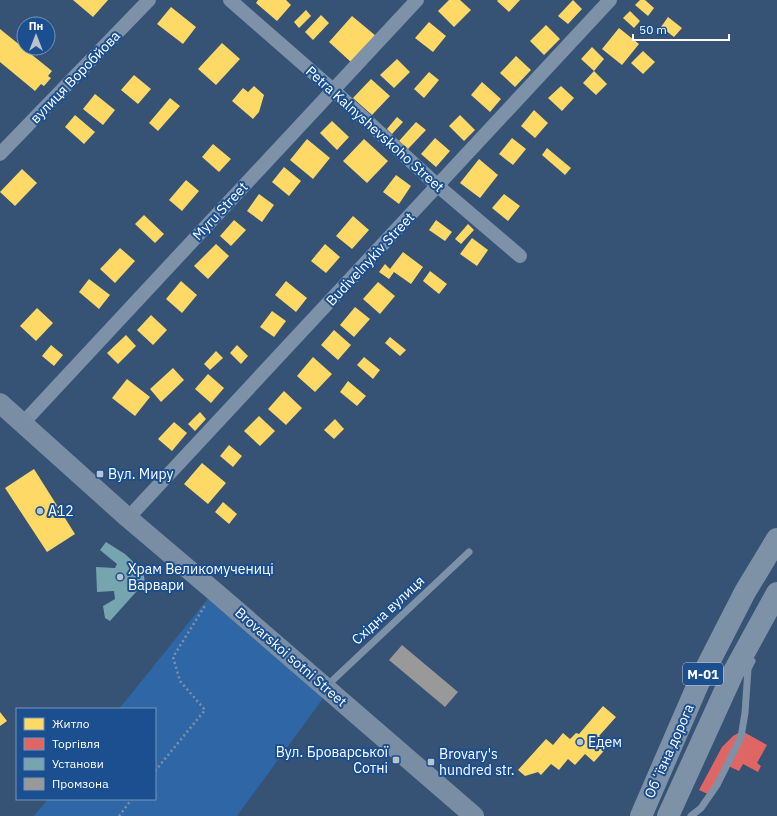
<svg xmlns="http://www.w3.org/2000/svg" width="777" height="816" font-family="'IBM Plex Sans',sans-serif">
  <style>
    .green { fill: #2f66a5 }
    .homes { fill: #ffd966 }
    .shops { fill: #e06666 }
    .public { fill: #76a5af }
    .industry { fill: #999 }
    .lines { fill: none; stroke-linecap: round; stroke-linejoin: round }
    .path { stroke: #7d92a8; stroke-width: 2.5; stroke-dasharray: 2 3; stroke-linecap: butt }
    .lane { stroke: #7d92a8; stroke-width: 7 }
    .street { stroke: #7d92a8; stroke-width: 14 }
    .secondary { stroke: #798da4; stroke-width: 20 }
    .highway { stroke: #7e92a7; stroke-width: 22 }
    .poi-dot { fill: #b9c2ce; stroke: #1b4f8f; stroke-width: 1.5 }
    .labels { text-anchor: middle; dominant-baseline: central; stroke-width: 4; stroke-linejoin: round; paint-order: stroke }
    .shield { fill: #1b4f8f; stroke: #bbcadd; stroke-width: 1 }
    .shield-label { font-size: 13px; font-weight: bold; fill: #fff }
    .street-label { font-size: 14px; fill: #fff; stroke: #1b4f8f }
    .poi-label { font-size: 14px; fill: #fff; stroke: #1b4f8f; text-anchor: start }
  </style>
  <rect width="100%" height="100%" fill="#365274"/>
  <path class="green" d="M214 591 324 697 237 816H34L48 799H155V709H119Z"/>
  <g class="homes">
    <path d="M73 0H108L93 17Z"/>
    <path d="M258 0H286L291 5 277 21 256 3Z"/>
    <path d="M449 0H460L471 10 454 27 438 11Z"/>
    <path d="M498 0H520L509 12 497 1Z"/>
    <path d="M573 0 582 9 568 24 558 16Z"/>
    <path d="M640 0H645L654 8 648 16 635 5Z"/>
    <path d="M171 7 196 27 183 44 157 24Z"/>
    <path d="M306 10 311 16 299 28 294 22Z"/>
    <path d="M630 11 640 21 634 28 623 18Z"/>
    <path d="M321 15 329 23 313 40 305 32Z"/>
    <path d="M352 16 376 36 352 63 329 42Z"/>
    <path d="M668 17 682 28 674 37 661 27Z"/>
    <path d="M429 22 446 36 433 52 415 38Z"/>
    <path d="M546 25 560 39 544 55 530 41Z"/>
    <path d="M619 28 639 44 622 65 602 49Z"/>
    <path d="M0 29 52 71 48 76 51 78 44 86 41 84 35 91 0 62Z"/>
    <path d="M222 43 240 59 216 85 198 69Z"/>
    <path d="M592 47 604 59 594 71 581 59Z"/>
    <path d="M643 51 655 62 643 74 631 63Z"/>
    <path d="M516 56 531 70 515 87 500 73Z"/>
    <path d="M397 59 410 72 394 88 380 75Z"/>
    <path d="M594 71 607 84 596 95 583 83Z"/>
    <path d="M429 72 439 80 424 98 414 89Z"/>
    <path d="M134 75 151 89 138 104 121 90Z"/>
    <path d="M371 79 390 96 372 115 353 98Z"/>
    <path d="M482 82 501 99 490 112 471 95Z"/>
    <path d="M254 86 264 95 259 112 253 119 232 101 243 88 248 92Z"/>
    <path d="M561 86 574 98 562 111 548 98Z"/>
    <path d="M95 94 115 110 103 125 83 109Z"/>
    <path d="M170 98 180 106 158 131 149 123Z"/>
    <path d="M534 110 548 123 535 138 521 126Z"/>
    <path d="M75 115 95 132 84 144 65 127Z"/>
    <path d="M460 115 475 130 464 141 449 126Z"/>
    <path d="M397 117 403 122 392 134 387 129Z"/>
    <path d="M332 121 349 137 337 150 320 133Z"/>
    <path d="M416 122 426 130 408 149 399 141Z"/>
    <path d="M435 138 450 151 436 167 421 154Z"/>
    <path d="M512 138 526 149 513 165 499 154Z"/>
    <path d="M307 139 330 158 313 179 290 160Z"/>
    <path d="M364 139 388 161 367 183 343 161Z"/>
    <path d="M213 144 231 159 219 172 202 157Z"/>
    <path d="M547 148 571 168 565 175 542 155Z"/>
    <path d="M479 159 498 175 480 198 460 183Z"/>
    <path d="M284 167 301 181 289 196 272 182Z"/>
    <path d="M22 169 37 183 15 206 0 192Z"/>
    <path d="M396 175 411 186 399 204 383 192Z"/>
    <path d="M186 180 199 191 182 211 169 200Z"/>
    <path d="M259 194 274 205 262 222 247 211Z"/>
    <path d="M504 194 520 206 508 221 492 208Z"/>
    <path d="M144 215 164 234 155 243 135 224Z"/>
    <path d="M353 216 369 230 352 249 336 236Z"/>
    <path d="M234 220 246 230 231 246 220 236Z"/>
    <path d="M436 220 452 232 445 241 429 230Z"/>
    <path d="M468 224 474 230 461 244 455 239Z"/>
    <path d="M472 238 488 250 477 266 460 254Z"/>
    <path d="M216 244 229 256 208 279 194 266Z"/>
    <path d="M325 244 340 257 326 273 311 261Z"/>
    <path d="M120 248 135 261 115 283 100 269Z"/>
    <path d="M403 252 423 267 411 284 394 272 389 279 379 272 385 264 390 269Z"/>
    <path d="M430 271 447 284 439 294 423 281Z"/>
    <path d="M89 279 110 295 99 309 79 292Z"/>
    <path d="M181 281 197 295 182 313 166 299Z"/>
    <path d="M286 281 307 298 296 312 275 295Z"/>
    <path d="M378 282 395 296 380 314 363 299Z"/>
    <path d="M355 307 370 319 354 337 340 325Z"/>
    <path d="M37 308 53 323 36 341 20 326Z"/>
    <path d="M272 311 286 321 274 337 260 327Z"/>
    <path d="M151 315 167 330 153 345 137 330Z"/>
    <path d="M334 330 351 345 338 360 321 345Z"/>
    <path d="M126 335 136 346 118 364 107 353Z"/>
    <path d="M390 337 406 350 400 356 385 343Z"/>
    <path d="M51 345 63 355 54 366 42 356Z"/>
    <path d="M237 345 248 356 241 364 230 353Z"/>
    <path d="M216 351 223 358 210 370 204 364Z"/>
    <path d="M313 357 332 374 315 392 297 376Z"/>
    <path d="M364 357 380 370 373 379 357 365Z"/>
    <path d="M173 368 184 380 161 402 150 389Z"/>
    <path d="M208 374 224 388 211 403 195 389Z"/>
    <path d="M127 379 150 397 135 416 112 398Z"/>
    <path d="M348 381 366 396 357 406 340 392Z"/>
    <path d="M284 391 302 408 286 425 268 409Z"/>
    <path d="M200 412 206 419 195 431 188 424Z"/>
    <path d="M259 416 275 431 260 446 244 431Z"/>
    <path d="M335 419 344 429 334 439 324 430Z"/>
    <path d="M174 422 187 433 172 451 158 439Z"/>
    <path d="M229 445 242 456 233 467 220 456Z"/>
    <path d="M202 463 226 483 208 504 184 484Z"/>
    <path d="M34 469 75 534 47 552 5 488Z"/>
    <path d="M223 502 237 514 229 524 215 512Z"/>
    <path d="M603 706 616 717 599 736 609 745 594 762 585 754 575 765 568 759 559 770 551 764 541 775 538 772 525 776 518 770 546 739 553 745 563 733 570 739 576 733 579 734Z"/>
    <path d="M0 712 7 721 0 726Z"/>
  </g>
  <path class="shops" d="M742 731 767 745 757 763 761 766 758 772 743 764 739 771 726 765 710 795 699 790 722 747 733 736Z"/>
  <path class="public" d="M106 542 125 554 143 571 145 582 110 621 105 618 103 606 115 599 114 591 97 592 96 567 115 568 117 564 100 550Z"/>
  <path class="industry" d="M402 645 458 692 445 707 389 660Z"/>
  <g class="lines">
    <g class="path">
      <path d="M155 771 205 710 180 681 173 657 206 604"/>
      <path d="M119 816 132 799"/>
    </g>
    <g class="lane">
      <path d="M327 688 333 680 469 552"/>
      <path d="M691 816 701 808 717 785 741 737 745 713 748 669 752 661"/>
    </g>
    <g class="street">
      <path d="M230 0 333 90 438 186 520 256"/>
      <path d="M0 154 149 0"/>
      <path d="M23 423 417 0"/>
      <path d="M128 518 610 0"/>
    </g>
    <path class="secondary" d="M0 403 128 518 214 591 474 816"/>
    <g class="highway">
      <path d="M641 816 699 682 745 592 777 539"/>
      <path d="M668 816 733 673 777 593"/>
    </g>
  </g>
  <g class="poi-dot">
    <rect x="96" y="470" width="8" height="8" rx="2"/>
    <circle cx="40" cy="511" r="4"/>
    <circle cx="120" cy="577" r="4"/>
    <circle cx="580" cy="742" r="4"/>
    <rect x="392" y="756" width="8" height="8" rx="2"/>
    <rect x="427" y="758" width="8" height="8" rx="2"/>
  </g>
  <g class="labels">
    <rect class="shield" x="683" y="663" width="40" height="22" rx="3"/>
    <g class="shield-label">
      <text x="703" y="674">М-01</text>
    </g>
    <g class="street-label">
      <text transform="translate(75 77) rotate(-46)">вулиця Воробйова</text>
      <text transform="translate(375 129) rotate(42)">Petra Kalnyshevskoho Street</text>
      <text transform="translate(220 211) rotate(-47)">Myru Street</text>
      <text transform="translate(370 259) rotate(-47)">Budivelnykiv Street</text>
      <text transform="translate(388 610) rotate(-43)">Східна вулиця</text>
      <text transform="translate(291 657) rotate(41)">Brovarskoi sotni Street</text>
      <text transform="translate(669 751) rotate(-66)">Обʼїзна дорога</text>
    </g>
    <g class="poi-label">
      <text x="108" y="474">Вул. Миру</text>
      <text x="48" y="511">А12</text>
      <text x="128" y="569">Храм Великомучениці<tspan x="128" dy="16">Варвари</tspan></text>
      <text x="588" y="742">Едем</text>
      <text x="388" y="752" text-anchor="end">Вул. Броварської<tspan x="388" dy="16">Cотні</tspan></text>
      <text x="439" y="754">Brovary's<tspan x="439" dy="16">hundred str.</tspan></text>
    </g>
  </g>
  <rect x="16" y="708" width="140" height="92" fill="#1b4f8f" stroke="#7695bc"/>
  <rect x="24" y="718" width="20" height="12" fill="#ffd966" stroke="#7695bc"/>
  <text x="52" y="728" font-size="12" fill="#ffffff">Житло</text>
  <rect x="24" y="738" width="20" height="12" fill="#e06666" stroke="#7695bc"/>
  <text x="52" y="748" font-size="12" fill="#ffffff">Торгівля</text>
  <rect x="24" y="758" width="20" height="12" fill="#76a5af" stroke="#7695bc"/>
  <text x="52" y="768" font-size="12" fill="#ffffff">Установи</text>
  <rect x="24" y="778" width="20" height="12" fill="#999999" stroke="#7695bc"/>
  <text x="52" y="788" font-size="12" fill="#ffffff">Промзона</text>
  <g transform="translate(36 36)"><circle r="19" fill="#1b4f8f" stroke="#7695bc"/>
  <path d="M0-3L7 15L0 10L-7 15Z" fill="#b9c2ce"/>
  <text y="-6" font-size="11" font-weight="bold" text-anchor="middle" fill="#ffffff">Пн</text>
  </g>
  <path d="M633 34v6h96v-6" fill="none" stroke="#ffffff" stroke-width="2"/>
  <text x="639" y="34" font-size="12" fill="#ffffff" stroke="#1b4f8f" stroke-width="3" paint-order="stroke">50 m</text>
</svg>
